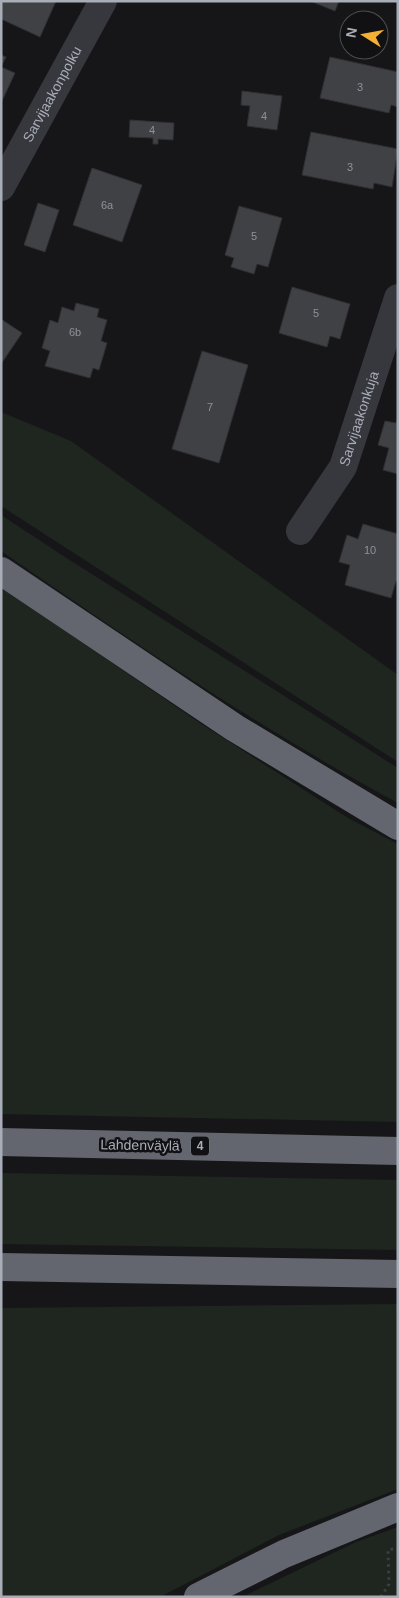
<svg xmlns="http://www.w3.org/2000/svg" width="399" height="1598" font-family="Helvetica,sans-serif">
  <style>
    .green { fill: #1e261f }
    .building { fill: #404145; stroke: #303034 }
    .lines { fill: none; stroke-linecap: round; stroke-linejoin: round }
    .path { stroke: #3d3f44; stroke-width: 3; stroke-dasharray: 2.5 4; stroke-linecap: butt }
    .minor { stroke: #37383d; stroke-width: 28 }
    .highway { stroke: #63666e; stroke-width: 28 }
    .labels { text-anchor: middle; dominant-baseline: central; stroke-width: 5; stroke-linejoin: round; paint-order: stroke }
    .number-label { font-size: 11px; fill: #8e929b }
    .shield { fill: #111113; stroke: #7b7e86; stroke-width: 1 }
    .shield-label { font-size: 12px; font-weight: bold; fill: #a8adb8 }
    .street-label { font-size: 14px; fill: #a8adb8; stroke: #111113 }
  </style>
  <rect width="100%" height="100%" fill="#161618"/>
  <g class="green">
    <path d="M1 412 71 441 398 675V762L1 506Z"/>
    <path d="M1 515 68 559 398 768V803C260 729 130 640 1 551Z"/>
    <path d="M1 587 203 725 348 818 398 844V1122L1 1114Z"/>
    <path d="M1 1173 398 1180V1250L1 1244Z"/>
    <path d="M398 1304V1489L279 1535 160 1597H1V1308Z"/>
    <path d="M398 1527V1597H242L356 1542Z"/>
  </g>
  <g class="building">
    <path d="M1 1H56L40 37 1 19Z"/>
    <path d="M310 1H339L335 11Z"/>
    <path d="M1 55 6 57 1 67 15 73 1 103Z"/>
    <path d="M330 57 398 72V107L391 105 389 113 320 98Z"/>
    <path d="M242 91 282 96 277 130 247 126 250 106 241 105Z"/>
    <path d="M130 120 174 123 173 140 158 139V144H153V138L129 137Z"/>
    <path d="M311 132 398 149 392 187 374 183 373 189 302 175Z"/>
    <path d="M92 168 142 185 122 242 73 225Z"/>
    <path d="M38 203 59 210 45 252 24 245Z"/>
    <path d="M239 206 282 218 268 267 257 264 254 274 231 267 234 258 225 255Z"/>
    <path d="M292 287 350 304 340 339 330 336 327 347 279 333Z"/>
    <path d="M76 303 99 309 97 317 107 320 101 341 107 343 99 370 93 368 90 378 45 366 50 351 42 348 50 320 58 323 62 307 74 311Z"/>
    <path d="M1 319 22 333 1 364Z"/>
    <path d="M202 351 248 365 219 463 172 449Z"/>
    <path d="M398 416V474L383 470 389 448 378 445 385 421 396 423Z"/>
    <path d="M363 524 398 534V582L396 581 391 598 345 585 350 565 339 562 347 535 358 539Z"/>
  </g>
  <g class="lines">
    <path class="path" d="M381 1597 389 1584 388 1550 398 1548"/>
    <g class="minor">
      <path id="s1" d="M1 187 103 1"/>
      <path id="s2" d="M300 531 343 467 398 298"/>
    </g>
    <g class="highway">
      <path d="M1 571 235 728 398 826"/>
      <path d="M1 1142 398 1151"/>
      <path d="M1 1267 398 1274"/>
      <path d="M198 1597 284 1554 398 1507"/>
    </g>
  </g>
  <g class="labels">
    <g class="number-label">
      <text x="360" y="87">3</text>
      <text x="264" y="116">4</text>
      <text x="152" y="130">4</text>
      <text x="350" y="167">3</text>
      <text x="107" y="205">6a</text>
      <text x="254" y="236">5</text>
      <text x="316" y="313">5</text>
      <text x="75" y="332">6b</text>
      <text x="210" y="407">7</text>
      <text x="370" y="550">10</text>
    </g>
    <rect class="shield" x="191" y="1136.5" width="18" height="19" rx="4"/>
    <g class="shield-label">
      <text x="200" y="1146">4</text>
    </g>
    <g class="street-label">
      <text stroke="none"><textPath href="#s1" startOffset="106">Sarvijaakonpolku</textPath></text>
      <text stroke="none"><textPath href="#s2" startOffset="128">Sarvijaakonkuja</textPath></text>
      <text transform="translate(140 1145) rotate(1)">Lahdenväylä</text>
    </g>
  </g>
  <rect width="399" height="1598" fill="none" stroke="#a8adb8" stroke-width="5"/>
  <g transform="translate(364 35) rotate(281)"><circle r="24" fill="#111113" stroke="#4d4f55"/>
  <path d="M0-4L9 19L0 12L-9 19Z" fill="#f2b134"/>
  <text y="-8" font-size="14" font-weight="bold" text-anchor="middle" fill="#a8adb8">N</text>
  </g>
</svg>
